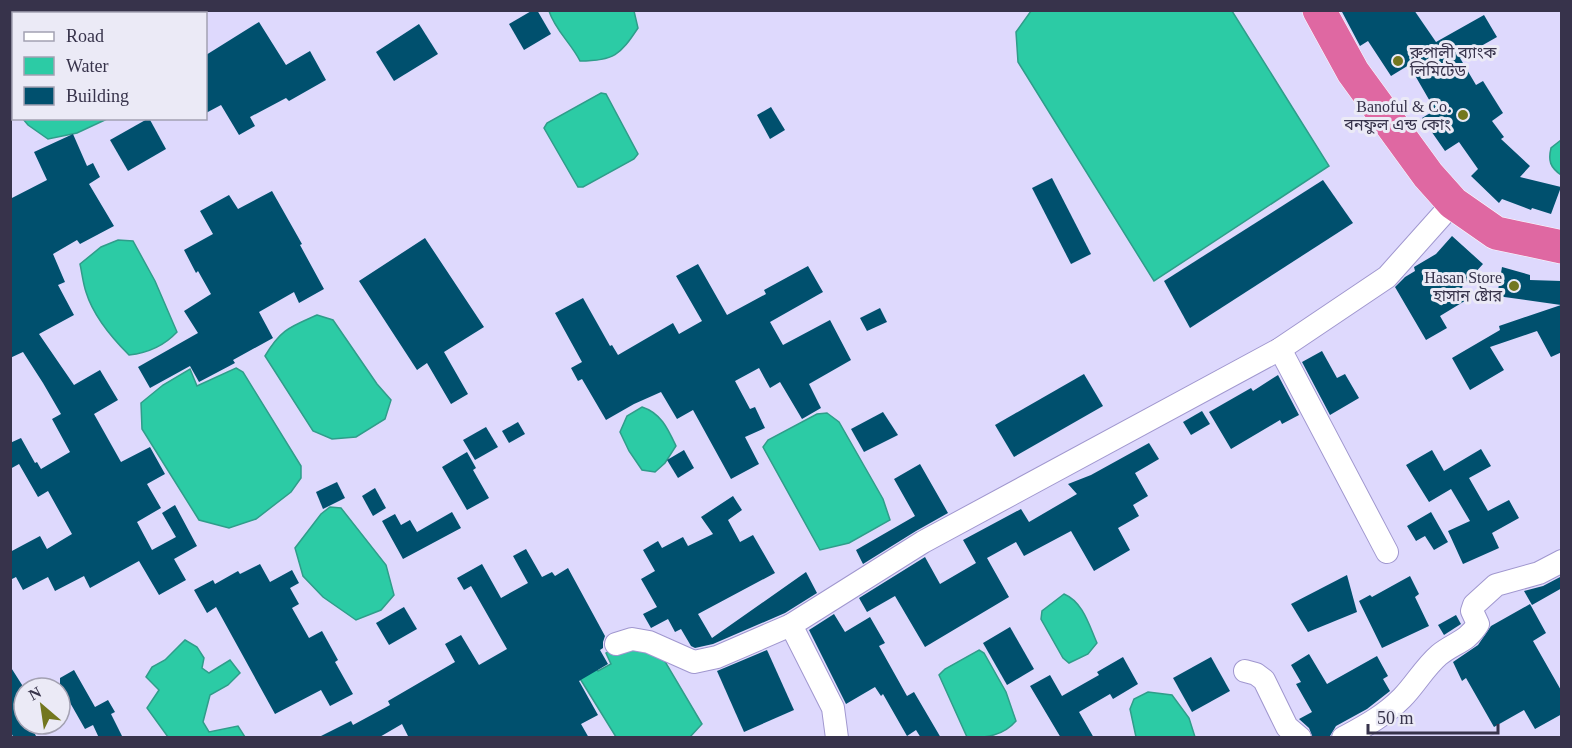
<svg xmlns="http://www.w3.org/2000/svg" width="1572" height="748" font-family="'Times New Roman','Noto Sans Bengali',serif">
  <style>
    .water { fill: #2ccba5; stroke: #2f9d8a; stroke-width: 1.5 }
    .building { fill: #00506e }
    .lines { fill: none; stroke-linecap: round; stroke-linejoin: round }
    .minor-casing { stroke: #a097cf; stroke-width: 24 }
    .highway-casing { stroke: #fff; stroke-width: 34 }
    .minor { stroke: #fff; stroke-width: 22 }
    .highway { stroke: #df68a2; stroke-width: 33 }
    .poi-dot { fill: #73771f; stroke: #ebeaf6; stroke-width: 2 }
    .labels { text-anchor: middle; dominant-baseline: central; stroke-width: 6; stroke-linejoin: round; paint-order: stroke }
    .poi-label { font-size: 16px; fill: #37334b; stroke: #ebeaf6; text-anchor: end }
  </style>
  <rect width="100%" height="100%" fill="#ded9fd"/>
  <g class="water">
    <path d="M110 11 113 13 14 14 13 65 11 60V11Z"/>
    <path d="M549 11H634L638 28C620 55 614 61 580 61 571 43 555 30 549 11Z"/>
    <path d="M1031 11H1232L1329 166 1154 281 1018 62 1016 32Z"/>
    <path d="M601 93 606 94 638 154 634 159 583 187H578L544 128 547 123Z"/>
    <path d="M23 119H107L77 133 48 139 28 125Z"/>
    <path d="M1561 140V175C1550 167 1548 161 1551 148Z"/>
    <path d="M118 240 133 241 155 281 177 332C164 346 147 353 129 355 112 338 93 315 86 292 83 283 82 273 80 264L101 247Z"/>
    <path d="M317 315 333 320 377 384 391 400 385 419 356 437 332 439 313 431 265 356C281 329 290 327 317 315Z"/>
    <path d="M236 368 243 372 301 466V478L291 492 256 519 229 528 199 520 142 429 141 403 163 385 190 369 197 386Z"/>
    <path d="M642 407C661 413 668 429 676 446L665 463 655 472 642 470 629 451 620 432 627 416Z"/>
    <path d="M827 413 839 422 883 499 890 520 849 543 820 550 763 447 768 440 817 414Z"/>
    <path d="M330 507 341 508 386 565 394 595 381 610 356 620 323 597 303 576 295 548 321 514Z"/>
    <path d="M1064 594C1083 602 1089 625 1097 643L1088 654 1069 663 1063 658 1041 619 1042 611Z"/>
    <path d="M185 640 197 647 204 658 202 668 209 673 230 660 240 673 228 685 210 695 203 722 209 732 238 726 245 737H168L147 708 159 690 146 677 152 667 165 660Z"/>
    <path d="M623 644 663 658 702 724 690 737H616L579 677 591 661 598 671 611 664 606 653Z"/>
    <path d="M979 650 984 653 1006 692 1016 721C1003 736 986 738 967 737L939 675 945 669Z"/>
    <path d="M1148 692 1172 695 1189 718 1195 737H1136L1130 709 1134 699Z"/>
  </g>
  <g class="building">
    <path d="M533 10H537L551 34 524 50 509 24Z"/>
    <path d="M1341 10H1414L1436 42 1484 15 1497 37 1460 58 1476 85 1483 81 1503 113 1492 121 1504 137 1501 139 1530 166 1520 177 1561 187 1551 214 1532 208 1531 210 1502 199 1499 203 1471 176 1478 169 1459 142 1445 151 1422 118 1435 110 1409 65 1391 76 1368 41 1360 46Z"/>
    <path d="M259 22 286 65 310 51 326 80 289 101 286 98 250 117 255 126 239 135 221 105 206 113V55Z"/>
    <path d="M419 24 438 54 394 81 376 52Z"/>
    <path d="M771 107 785 130 770 139 757 115Z"/>
    <path d="M149 118 166 149 128 171 110 140Z"/>
    <path d="M73 134 87 166 93 163 100 177 89 184 114 226 80 244 77 240 53 254 65 282 58 285 74 315 39 334 74 385 100 370 118 400 94 414 121 462 150 447 165 474 147 484 161 508 137 522 152 550 176 537 162 513 175 505 197 546 174 559 186 580 159 595 139 561 90 588 84 576 55 591 48 577 23 590 16 577 10 580V552L40 536 47 549 72 534 48 491 38 497 19 464 10 469V443L21 438 35 463 37 462 41 469 70 452 52 419 61 414 43 383 23 352 10 358V199L47 180 34 152Z"/>
    <path d="M1052 178 1091 254 1071 264 1032 188Z"/>
    <path d="M1323 180 1353 223 1190 328 1164 281Z"/>
    <path d="M272 191 302 244 300 245 324 289 299 303 294 292 259 312 273 338 233 360 235 363 199 382 190 366 150 388 138 367 198 333 184 311 211 294 198 271 196 273 184 250 213 234 200 211 229 195 238 209Z"/>
    <path d="M1452 236 1483 264 1462 287 1468 299 1440 316 1447 328 1426 340 1395 287 1405 277 1415 271 1414 267 1436 254Z"/>
    <path d="M425 238 484 327 444 352 468 394 451 404 427 363 417 370 359 281Z"/>
    <path d="M698 264 727 315 766 294 764 290 808 266 823 292 770 322 783 345 830 320 851 360 809 384 821 408 802 419 780 382 770 388 759 368 735 381 750 409 755 407 765 428 745 437 759 464 731 479 693 410 677 419 661 392 634 404 606 420 582 379 578 381 571 368 582 362 555 313 583 298 610 346 612 345 618 355 673 323 679 334 702 321 676 276Z"/>
    <path d="M1502 267 1530 275V280L1562 281 1561 305 1497 296Z"/>
    <path d="M1561 305 1562 352 1551 357 1537 331 1490 347 1504 370 1470 390 1452 358 1500 330 1499 326Z"/>
    <path d="M880 308 887 322 867 331 860 318Z"/>
    <path d="M1322 351 1337 378 1345 374 1359 398 1330 415 1302 362Z"/>
    <path d="M1084 374 1103 406 1014 457 995 425Z"/>
    <path d="M1278 375 1299 415 1282 424 1280 420 1231 449 1209 412 1251 388 1253 391Z"/>
    <path d="M1202 411 1210 424 1191 435 1183 422Z"/>
    <path d="M883 412 898 435 864 452 851 429Z"/>
    <path d="M518 422 525 434 509 443 502 431Z"/>
    <path d="M486 427 498 447 475 460 463 440Z"/>
    <path d="M1149 443 1159 459 1135 473 1148 496 1133 505 1139 516 1118 528 1130 550 1094 571 1071 531 1024 556 1016 542 987 558 1009 597 925 647 895 596 867 612 859 598 925 557 940 584 976 563 963 540 1021 509 1029 522 1077 494 1068 484 1091 475Z"/>
    <path d="M1481 449 1491 466 1469 478 1488 511 1509 500 1519 518 1492 533 1499 548 1463 564 1448 531 1470 521 1451 489 1429 502 1406 465 1432 450 1444 471Z"/>
    <path d="M684 450 694 468 678 478 667 460Z"/>
    <path d="M467 452 476 468 473 470 489 498 467 510 442 467Z"/>
    <path d="M920 464 948 513 916 531 863 564 856 550 915 516 894 479Z"/>
    <path d="M337 482 345 498 323 509 316 492Z"/>
    <path d="M375 488 386 508 373 516 362 496Z"/>
    <path d="M733 496 742 510 728 520 740 542 753 535 775 573 698 614 712 638 806 572 817 593 785 613 713 644 695 648 691 646 681 629 675 632 668 619 651 628 643 614 657 607 641 579 655 571 643 550 658 541 662 548 683 537 688 546 713 534 701 517Z"/>
    <path d="M452 512 461 528 403 559 382 521 395 514 401 525 410 520 417 532Z"/>
    <path d="M1431 512 1448 542 1434 550 1425 536 1416 541 1407 526Z"/>
    <path d="M526 549 542 577 552 572 555 576 568 568 605 636 603 642V648L600 650 608 664 579 681 598 715 581 724 589 738H409L402 724 378 738H317L351 721 353 725 390 705 388 701 455 662 445 644 461 635 479 665 507 649 471 586 464 590 457 578 482 564 501 598 528 583 513 556Z"/>
    <path d="M260 564 270 582 292 570 299 583 290 588 299 604 292 608 309 638 322 631 338 660 335 662 353 694 330 706 321 690 275 714 216 607 207 613 194 590 213 580 215 584 238 571 240 574Z"/>
    <path d="M1347 575 1357 612 1308 632 1291 604Z"/>
    <path d="M1410 576 1419 594 1415 597 1429 626 1382 648 1359 601 1370 595 1372 597Z"/>
    <path d="M1562 576V588L1532 605 1524 591 1543 586Z"/>
    <path d="M1530 604 1546 633 1533 641 1562 692V714L1535 729 1524 710 1494 727 1466 678 1462 681 1453 662 1478 645 1491 626Z"/>
    <path d="M404 607 417 629 389 645 376 623Z"/>
    <path d="M834 614 845 632 870 617 885 643 879 646 907 696 914 692 941 738H921L916 730 907 736 883 694 881 696 875 687 846 704 809 630Z"/>
    <path d="M1456 615 1461 624 1444 635 1438 625Z"/>
    <path d="M1010 627 1034 669 1007 685 983 643Z"/>
    <path d="M767 650 794 710 744 732 717 671Z"/>
    <path d="M1309 654 1327 684 1377 656 1388 676 1383 679 1390 691 1367 709 1336 726 1330 736 1313 738 1309 728 1299 719 1312 712 1296 684 1301 682 1291 665Z"/>
    <path d="M1123 657 1138 684 1113 699 1110 694 1079 712 1094 738H1061L1030 686 1050 675 1062 696 1099 675 1097 672Z"/>
    <path d="M1211 657 1230 691 1192 712 1173 678Z"/>
    <path d="M10 666 24 688V724H30L37 738H14L10 731Z"/>
    <path d="M74 670 95 707 108 700 115 712 111 714 123 738H99L93 725 85 729 60 685V678Z"/>
  </g>
  <g class="lines">
    <g class="minor-casing">
      <g id="minor">
        <path d="M1280 349 1387 552"/>
        <path d="M616 644 632 639 649 642 694 662 717 657 791 625"/>
        <path d="M1245 671 1256 674 1264 680 1287 727 1300 738"/>
        <path d="M837 738 833 708 791 625 923 542 1280 349 1387 277 1453 203"/>
        <path d="M1343 738C1365 726 1384 716 1402 698 1415 685 1424 668 1439 655 1455 642 1466 643 1478 624L1472 611 1474 605 1496 585 1539 573 1562 561"/>
      </g>
    </g>
    <g class="highway-casing">
      <path id="highway" d="M1319 10 1353 72 1428 175 1453 203 1496 233 1562 247"/>
    </g>
    <use href="#minor" class="minor"/>
    <use href="#highway" class="highway"/>
  </g>
  <g class="poi-dot">
    <circle cx="1398" cy="61" r="6"/>
    <circle cx="1463" cy="115" r="6"/>
    <circle cx="1514" cy="286" r="6"/>
  </g>
  <g class="labels">
    <g class="poi-label">
      <text x="1410" y="52" text-anchor="start">রুপালী ব্যাংক<tspan x="1410" dy="18">লিমিটেড</tspan></text>
      <text x="1451" y="106">Banoful &amp; Co.<tspan x="1451" dy="18">বনফুল এন্ড কোং</tspan></text>
      <text x="1502" y="277">Hasan Store<tspan x="1502" dy="18">হাসান ষ্টোর</tspan></text>
    </g>
  </g>
  <rect width="1572" height="748" fill="none" stroke="#37334b" stroke-width="24"/>
  <rect x="12" y="12" width="195" height="108" fill="#ebeaf6" stroke="#a3a1b2" stroke-width="1.5"/>
  <rect x="24" y="32" width="30" height="9" fill="#ffffff" stroke="#a3a1b2" stroke-width="1.5"/>
  <text x="66" y="42" font-size="18" fill="#37334b">Road</text>
  <rect x="24" y="57" width="30" height="18" fill="#2ccba5" stroke="#a3a1b2" stroke-width="1.5"/>
  <text x="66" y="72" font-size="18" fill="#37334b">Water</text>
  <rect x="24" y="87" width="30" height="18" fill="#00506e" stroke="#a3a1b2" stroke-width="1.5"/>
  <text x="66" y="102" font-size="18" fill="#37334b">Building</text>
  <g transform="translate(42 706) rotate(331)"><circle r="28" fill="#ebeaf6" stroke="#a3a1b2" stroke-width="1.5"/>
  <path d="M0-4.5L10 22L0 15L-10 22Z" fill="#73771f"/>
  <text y="-9" font-size="16" font-weight="bold" text-anchor="middle" fill="#37334b">N</text>
  </g>
  <path d="M1368 724v9h130v-9" fill="none" stroke="#37334b" stroke-width="3"/>
  <text x="1377" y="724" font-size="18" fill="#37334b" stroke="#ebeaf6" stroke-width="4.5" paint-order="stroke">50 m</text>
</svg>
